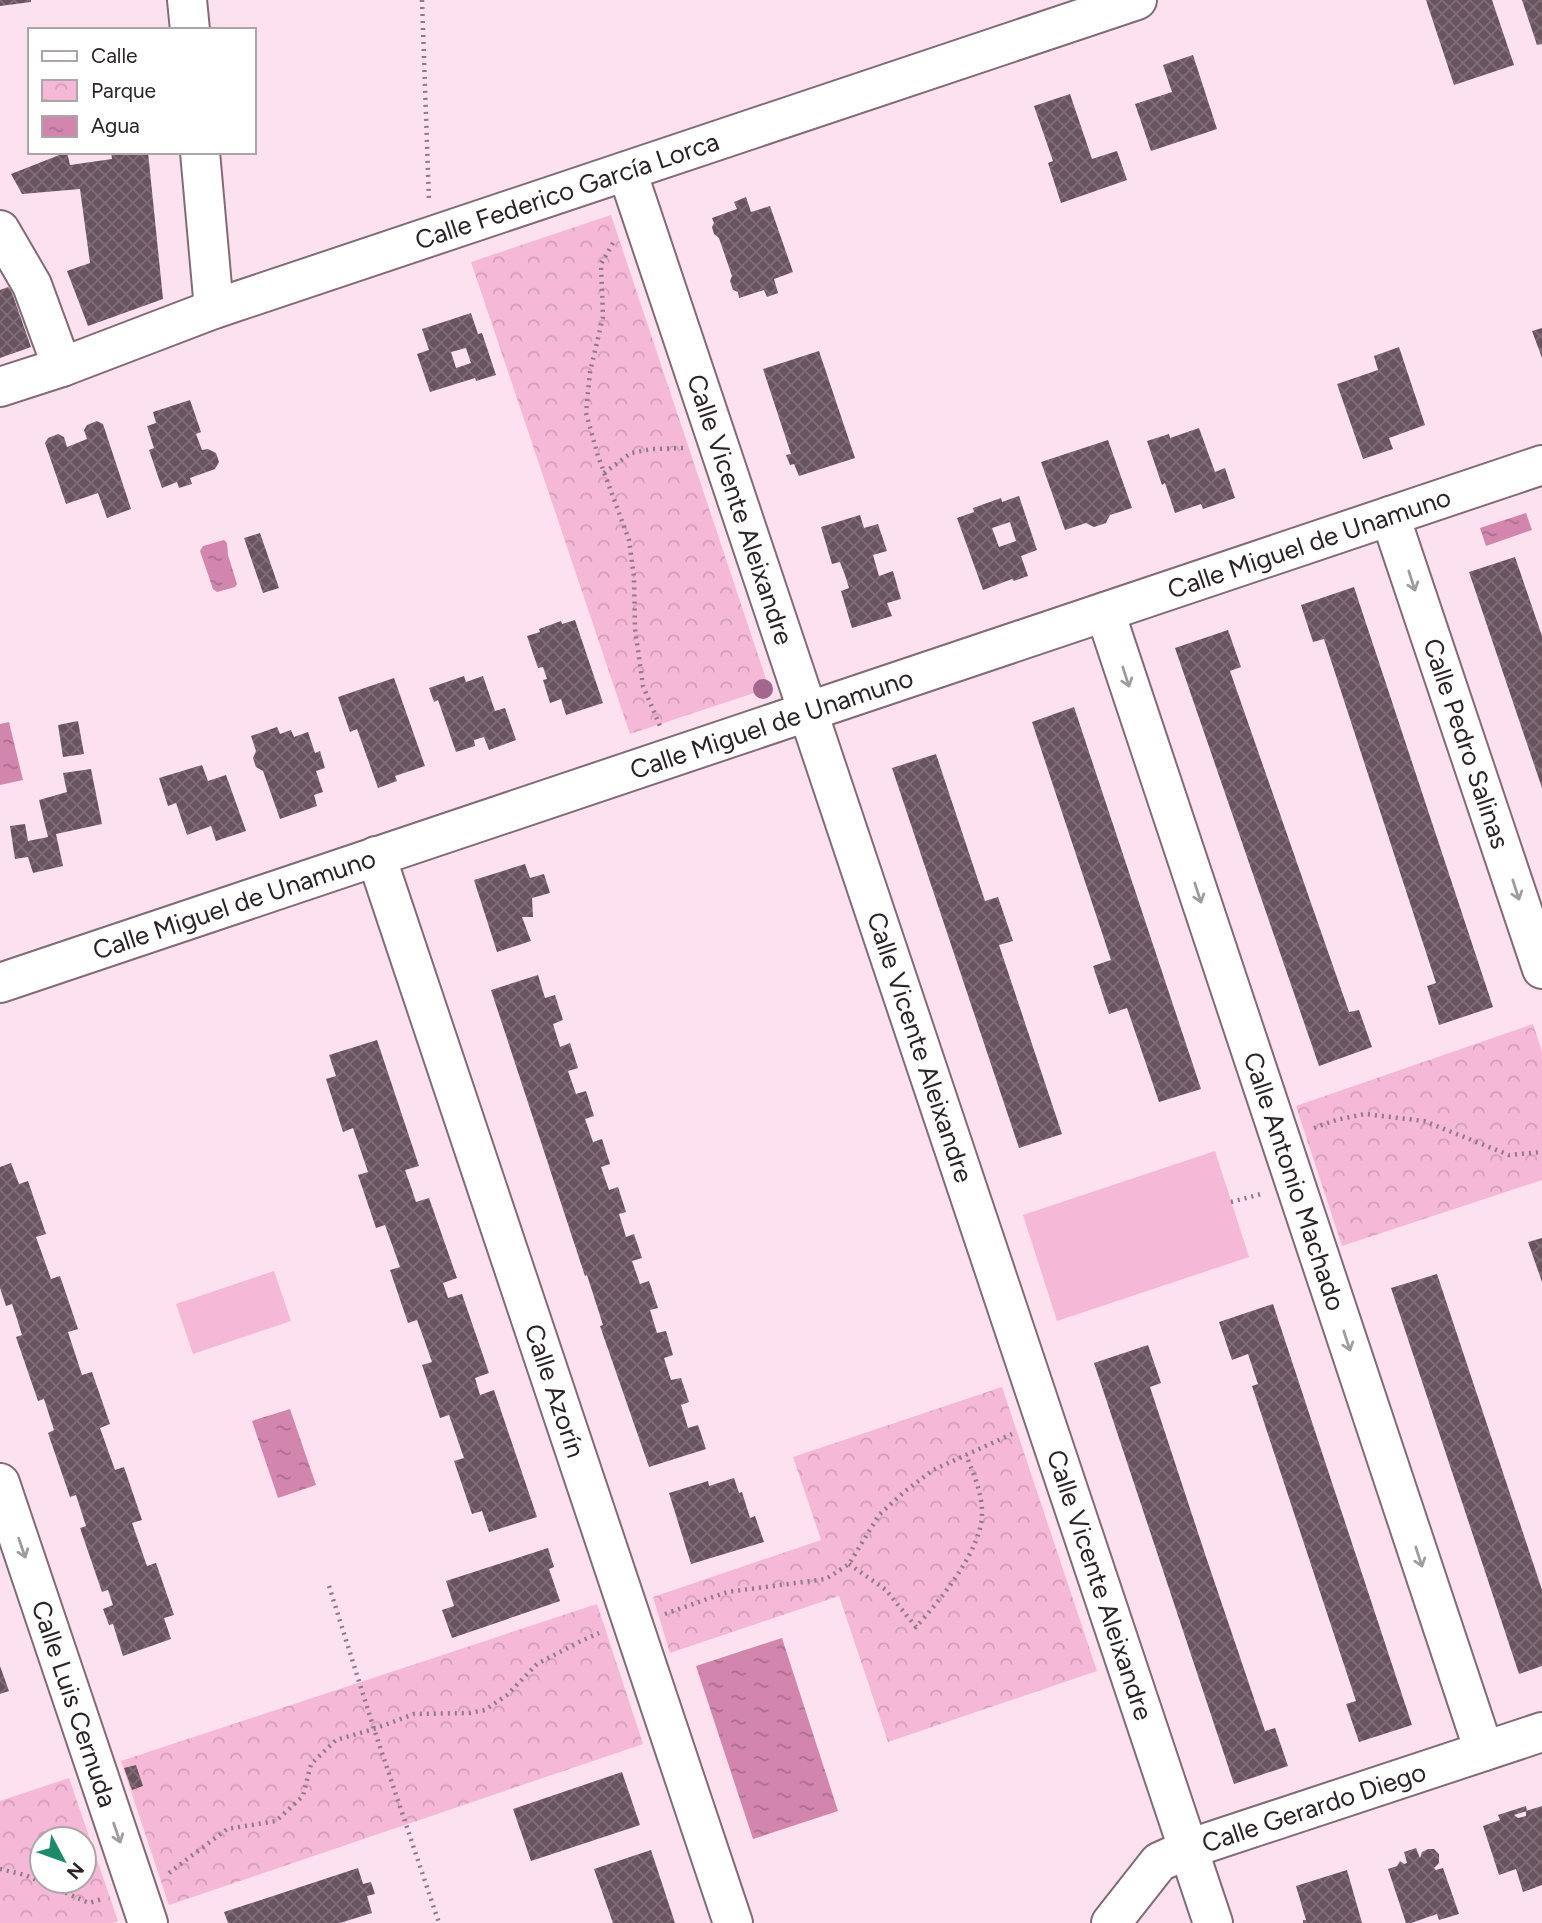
<svg xmlns="http://www.w3.org/2000/svg" width="1542" height="1923" font-family="Figtree,sans-serif">
  <style>
    .park { fill: url(#park-crowns); fill-rule: evenodd }
    .garden { fill: #f5b8d7 }
    .water { fill: url(#water-ripples) }
    .building { fill: url(#building-cross-hatch); fill-rule: evenodd }
    .lines { fill: none; stroke-linecap: round; stroke-linejoin: round }
    .minor-casing { stroke: #816b76; stroke-width: 42 }
    .path { stroke: #8d7c84; stroke-width: 4.5; stroke-dasharray: 2 5; stroke-linecap: butt }
    .minor { stroke: #fff; stroke-width: 38 }
    .tree { fill: #a5668e }
    .oneway { stroke: #a09c9e }
    .labels { text-anchor: middle; dominant-baseline: central; stroke-width: 7; stroke-linejoin: round; paint-order: stroke }
    .street-label { font-size: 26px; fill: #2c2327; stroke: #fff }
  </style>
  <defs>
    <pattern id="park-crowns" width="20" height="18" patternUnits="userSpaceOnUse" patternTransform="scale(1.75)"><rect width="20" height="18" fill="#f5b8d7"/><path d="M2 6a3 3 0 1 1 6 0M12 15a3 3 0 1 1 6 0" fill="none" stroke="#d29eb9"/></pattern>
    <pattern id="water-ripples" width="26" height="14" patternUnits="userSpaceOnUse" patternTransform="scale(1.75)"><rect width="26" height="14" fill="#d286ad"/><path d="M2 4q2-2 4 0t4 0M15 11q2-2 4 0t4 0" fill="none" stroke="#ab6d8d"/></pattern>
    <pattern id="building-cross-hatch" width="8" height="8" patternUnits="userSpaceOnUse" patternTransform="scale(1.75)"><rect width="8" height="8" fill="#69535e"/><path d="M0 0l8 8M0 8l8-8" fill="none" stroke="#7f6e76"/></pattern>
  </defs>
  <rect width="100%" height="100%" fill="#fbe2ee"/>
  <g class="park">
    <path d="M611 215 769 688 630 734 471 262Z"/>
    <path d="M1533 1024 1542 1052V1180L1342 1246 1296 1106Z"/>
    <path d="M1002 1387 1097 1671 888 1742 839 1596 670 1653 653 1597 821 1540 793 1457Z"/>
    <path d="M597 1604 643 1744 169 1905 121 1761Z"/>
    <path d="M69 1778 118 1921 112 1923H0V1801ZM42 1839H84V1881H42Z"/>
  </g>
  <g class="garden">
    <path d="M1215 1151 1249 1257 1057 1321 1023 1215Z"/>
    <path d="M274 1271 291 1321 193 1354 176 1304Z"/>
  </g>
  <g class="water">
    <path d="M1526 513 1532 530 1486 546 1480 528Z"/>
    <path d="M224 540 227 543 228 555 237 584 235 587 217 592 213 589 200 551 203 546Z"/>
    <path d="M9 722 23 780 0 785V724Z"/>
    <path d="M290 1409 316 1485 278 1498 252 1421Z"/>
    <path d="M782 1638 838 1811 753 1839 696 1666Z"/>
  </g>
  <g class="building">
    <path d="M0 0H31V2L0 6Z"/>
    <path d="M1426 0H1492L1514 65 1454 85Z"/>
    <path d="M1522 0H1542V44L1537 45Z"/>
    <path d="M1193 55 1217 129 1151 151 1135 104 1172 92 1163 65Z"/>
    <path d="M1070 94 1092 159 1117 151 1127 180 1061 203 1048 163 1053 161 1034 106Z"/>
    <path d="M67 152 70 165 112 159 111 152H148L163 299 88 326 67 271 90 263 80 189 22 194 11 174Z"/>
    <path d="M746 197 751 212 770 206 793 272 774 279 778 293 767 297 764 290 739 298 738 292 733 290 730 281 732 276 719 238 714 234 712 227 714 223 712 218 737 209 734 202Z"/>
    <path d="M8 287 11 290 31 347 0 358V290Z"/>
    <path d="M471 313 478 334 482 333 496 375 476 381 475 378 430 392 417 354 429 350 422 329ZM466 348 471 363 456 368 451 352Z"/>
    <path d="M1542 328V358L1532 331Z"/>
    <path d="M1399 347 1425 425 1389 438 1393 449 1363 459 1337 384 1378 370 1374 356Z"/>
    <path d="M819 351 855 458 799 476 794 464 790 465 786 455 791 454 763 369Z"/>
    <path d="M190 400 201 432 196 434 202 450 208 449 216 453 219 462 215 469 190 478 192 484 179 488 177 482 162 488 149 450 154 448 147 426 156 423 153 412Z"/>
    <path d="M97 421 103 424 131 509 107 518 98 493 66 504 45 443 48 438 58 434 64 437 67 447 87 439 84 430 87 425Z"/>
    <path d="M1199 428 1215 472 1225 468 1235 498 1203 509 1201 504 1175 513 1165 483 1162 485 1147 441 1169 434 1170 438Z"/>
    <path d="M1108 440 1132 508 1110 515 1106 523 1094 527 1086 523 1065 530 1041 462Z"/>
    <path d="M1019 496 1037 550 1021 556 1028 576 1014 581 1012 579 983 590 957 518 974 512 973 508 1001 498 1002 502ZM1010 522 1016 541 999 547 992 528Z"/>
    <path d="M860 515 864 528 878 524 887 551 873 555 879 576 893 571 901 599 887 603 892 616 852 628 841 591 849 588 845 575 840 562 832 564 821 527Z"/>
    <path d="M260 533 279 588 263 593 244 538Z"/>
    <path d="M1515 557 1542 636V788L1469 572Z"/>
    <path d="M1354 587 1493 1007 1439 1025 1427 986 1436 983 1324 639 1313 642 1301 605Z"/>
    <path d="M575 620 603 703 566 715 561 699 550 703 543 680 547 679 543 667 538 668 527 636 540 632 539 629 561 621 562 624Z"/>
    <path d="M1228 630 1241 667 1230 671 1349 1012 1359 1010 1372 1047 1319 1066 1175 648Z"/>
    <path d="M464 676 466 682 483 676 495 711 505 708 516 740 489 750 484 737 474 740 475 746 456 752 438 700 434 702 429 688Z"/>
    <path d="M394 678 425 766 395 776 397 781 378 788 357 729 350 732 338 697Z"/>
    <path d="M1074 707 1201 1089 1159 1102 1127 1008 1109 1014 1093 966 1111 960 1032 722Z"/>
    <path d="M78 721 84 754 63 757 58 725Z"/>
    <path d="M277 727 280 734 291 730 294 737 308 732 315 753 320 751 325 768 316 771 323 792 314 795 317 806 280 819 263 771 256 767 253 758 256 751 251 736Z"/>
    <path d="M936 754 985 901 998 897 1013 941 999 945 1062 1134 1019 1148 892 768Z"/>
    <path d="M202 765 208 781 226 775 246 831 216 841 211 826 187 835 176 803 168 806 159 778Z"/>
    <path d="M91 769 102 824 56 834 63 866 33 873 28 857 15 859 10 826 25 824 28 841 48 837 39 800 67 792 63 773Z"/>
    <path d="M525 864 530 878 544 874 550 893 532 898 533 917H522L531 941 497 952 474 880Z"/>
    <path d="M538 975 545 998 555 995 563 1020 553 1024 560 1047 570 1043 578 1068 568 1071 576 1094 586 1091 594 1116 585 1119 593 1142 602 1139 610 1164 601 1167 609 1190 618 1187 626 1212 619 1214 626 1237 634 1234 642 1258 632 1261 640 1284 649 1281 658 1308 650 1310 657 1333 666 1331 673 1355 664 1358 671 1380 681 1378 689 1402 681 1405 688 1428 698 1425 706 1449 649 1467 600 1326 603 1325 587 1275 585 1276 491 990Z"/>
    <path d="M377 1040 419 1166 405 1170 411 1187 416 1202 429 1198 457 1278 443 1283 448 1298 462 1294 489 1373 475 1378 480 1395 494 1390 537 1517 489 1532 482 1511 472 1514 454 1461 464 1458 449 1415 440 1418 422 1365 432 1362 425 1342 417 1320 408 1323 390 1270 400 1267 385 1225 376 1228 358 1175 368 1172 353 1128 343 1132 326 1079 336 1076 329 1055Z"/>
    <path d="M11 1163 19 1184 28 1181 46 1234 36 1237 51 1279 60 1276 78 1329 68 1332 82 1375 92 1372 110 1424 100 1428 115 1470 124 1467 142 1520 132 1523 147 1566 156 1563 174 1615 164 1618 171 1639 123 1656 113 1624 109 1625 103 1609 113 1605 108 1590 102 1592 80 1528 86 1526 76 1495 70 1497 48 1433 54 1430 44 1399 38 1401 16 1337 22 1335 17 1319 12 1304 6 1306 0 1288V1167Z"/>
    <path d="M1542 1238V1282L1528 1242Z"/>
    <path d="M1437 1274 1542 1590V1666L1519 1674 1391 1288Z"/>
    <path d="M1273 1304 1412 1725 1359 1742 1346 1704 1356 1701 1252 1386 1258 1384 1248 1354 1232 1360 1219 1322Z"/>
    <path d="M1148 1345 1161 1383 1150 1387 1206 1557 1265 1731 1275 1728 1288 1766 1234 1784 1094 1363Z"/>
    <path d="M734 1478 739 1493 742 1492 750 1518 755 1516 764 1542 691 1564 669 1493 708 1481 709 1486Z"/>
    <path d="M548 1548 554 1567 549 1569 560 1601 452 1638 442 1610 454 1606 446 1581Z"/>
    <path d="M0 1666 9 1691 0 1694Z"/>
    <path d="M136 1765 143 1786 132 1790 124 1768Z"/>
    <path d="M622 1772 640 1825 531 1861 513 1809Z"/>
    <path d="M1526 1806 1527 1811 1514 1815 1518 1818 1526 1816V1811L1542 1806V1885L1523 1892 1516 1869 1499 1875 1483 1826 1500 1820 1498 1815Z"/>
    <path d="M1416 1848 1420 1858 1422 1852 1428 1849H1434L1439 1854V1863L1434 1868 1436 1870 1443 1868 1459 1914 1439 1920 1437 1914 1411 1923H1406L1388 1869 1397 1866 1400 1861 1404 1864 1407 1863 1404 1852Z"/>
    <path d="M651 1850 675 1923H613L594 1869Z"/>
    <path d="M358 1868 363 1884 371 1882 375 1894 367 1896 372 1913 340 1923H228L224 1912Z"/>
    <path d="M1347 1870 1362 1923H1303V1920H1306L1296 1886Z"/>
  </g>
  <g class="lines">
    <g class="minor-casing">
      <g id="minor">
        <path d="M187 0 190 30"/>
        <path d="M200 152 214 309"/>
        <path id="s1" d="M627 171 1213 1923"/>
        <path d="M0 230 32 285 62 367"/>
        <path id="s2" d="M0 387 62 367 214 309 1137 0"/>
        <path id="s3" d="M1390 516 1542 969"/>
        <path id="s4" d="M1105 612 1484 1751"/>
        <path id="s5" d="M376 856 733 1923"/>
        <path id="s6" d="M0 983 1542 465"/>
        <path id="s7" d="M0 1483 148 1923"/>
        <path id="s8" d="M1111 1923 1159 1862 1188 1849 1542 1732"/>
      </g>
    </g>
    <g class="path">
      <path d="M422 0 429 201"/>
      <path d="M613 243 601 264 603 317 590 372 586 413 598 456 629 540 634 577 635 629 643 686 660 726"/>
      <path d="M604 473 631 453 651 449 684 448"/>
      <path d="M1314 1128 1336 1120 1365 1114 1424 1121 1509 1155 1542 1152"/>
      <path d="M1231 1202 1261 1194"/>
      <path d="M849 1564 886 1590 916 1627C940 1600 983 1549 982 1512 982 1493 973 1472 966 1455"/>
      <path d="M329 1586 374 1729 439 1923"/>
      <path d="M665 1614 727 1592 826 1579 849 1564 879 1515 904 1492 933 1470 1012 1434"/>
      <path d="M0 1869 25 1875 89 1903 102 1899"/>
      <path d="M169 1873 227 1829 276 1821 303 1796 311 1764 336 1740 374 1729 414 1714 469 1713 485 1710 507 1695 537 1664 581 1641 599 1633"/>
    </g>
    <use href="#minor" class="minor"/>
  </g>
  <circle class="tree" cx="763" cy="689" r="10"/>
  <defs><path id="oneway-shaft" d="M-6 0H5M1.5-3L5.5 0L1.5 3" fill="none" stroke-width="1.6" stroke-linecap="round" stroke-linejoin="round" transform="scale(1.75)"/></defs>
  <g class="oneway">
    <use href="#oneway-shaft" transform="translate(1412 581) rotate(72)"/>
    <use href="#oneway-shaft" transform="translate(1126 677) rotate(72)"/>
    <use href="#oneway-shaft" transform="translate(1516 890) rotate(72)"/>
    <use href="#oneway-shaft" transform="translate(1198 893) rotate(72)"/>
    <use href="#oneway-shaft" transform="translate(1347 1341) rotate(72)"/>
    <use href="#oneway-shaft" transform="translate(22 1548) rotate(71)"/>
    <use href="#oneway-shaft" transform="translate(1419 1557) rotate(72)"/>
    <use href="#oneway-shaft" transform="translate(117 1833) rotate(71)"/>
  </g>
  <g class="labels">
    <g class="street-label">
      <text stroke="none"><textPath href="#s2" startOffset="600">Calle Federico García Lorca</textPath></text>
      <text stroke="none"><textPath href="#s1" startOffset="357">Calle Vicente Aleixandre</textPath></text>
      <text stroke="none"><textPath href="#s6" startOffset="1381">Calle Miguel de Unamuno</textPath></text>
      <text stroke="none"><textPath href="#s6" startOffset="814">Calle Miguel de Unamuno</textPath></text>
      <text stroke="none"><textPath href="#s3" startOffset="240">Calle Pedro Salinas</textPath></text>
      <text stroke="none"><textPath href="#s6" startOffset="247">Calle Miguel de Unamuno</textPath></text>
      <text stroke="none"><textPath href="#s1" startOffset="924">Calle Vicente Aleixandre</textPath></text>
      <text stroke="none"><textPath href="#s4" startOffset="600">Calle Antonio Machado</textPath></text>
      <text stroke="none"><textPath href="#s5" startOffset="564">Calle Azorín</textPath></text>
      <text stroke="none"><textPath href="#s1" startOffset="1491">Calle Vicente Aleixandre</textPath></text>
      <text stroke="none"><textPath href="#s7" startOffset="233">Calle Luis Cernuda</textPath></text>
      <text stroke="none"><textPath href="#s8" startOffset="242">Calle Gerardo Diego</textPath></text>
    </g>
  </g>
  <rect x="28" y="28" width="228" height="126" fill="#ffffff" stroke="#aba7a9" stroke-width="2"/>
  <rect x="42" y="51" width="35" height="10" fill="#ffffff" stroke="#aba7a9" stroke-width="2"/>
  <text x="91" y="63" font-size="21" fill="#2c2327">Calle</text>
  <rect x="42" y="80" width="35" height="21" fill="url(#park-crowns)" stroke="#aba7a9" stroke-width="2"/>
  <text x="91" y="98" font-size="21" fill="#2c2327">Parque</text>
  <rect x="42" y="116" width="35" height="21" fill="url(#water-ripples)" stroke="#aba7a9" stroke-width="2"/>
  <text x="91" y="133" font-size="21" fill="#2c2327">Agua</text>
  <g transform="translate(63 1860) rotate(131)"><circle r="33" fill="#ffffff" stroke="#aba7a9" stroke-width="2"/>
  <path d="M0-5L12 26L0 18L-12 26Z" fill="#1c8b6a"/>
  <text y="-10" font-size="19" font-weight="bold" text-anchor="middle" fill="#2c2327">N</text>
  </g>
</svg>
